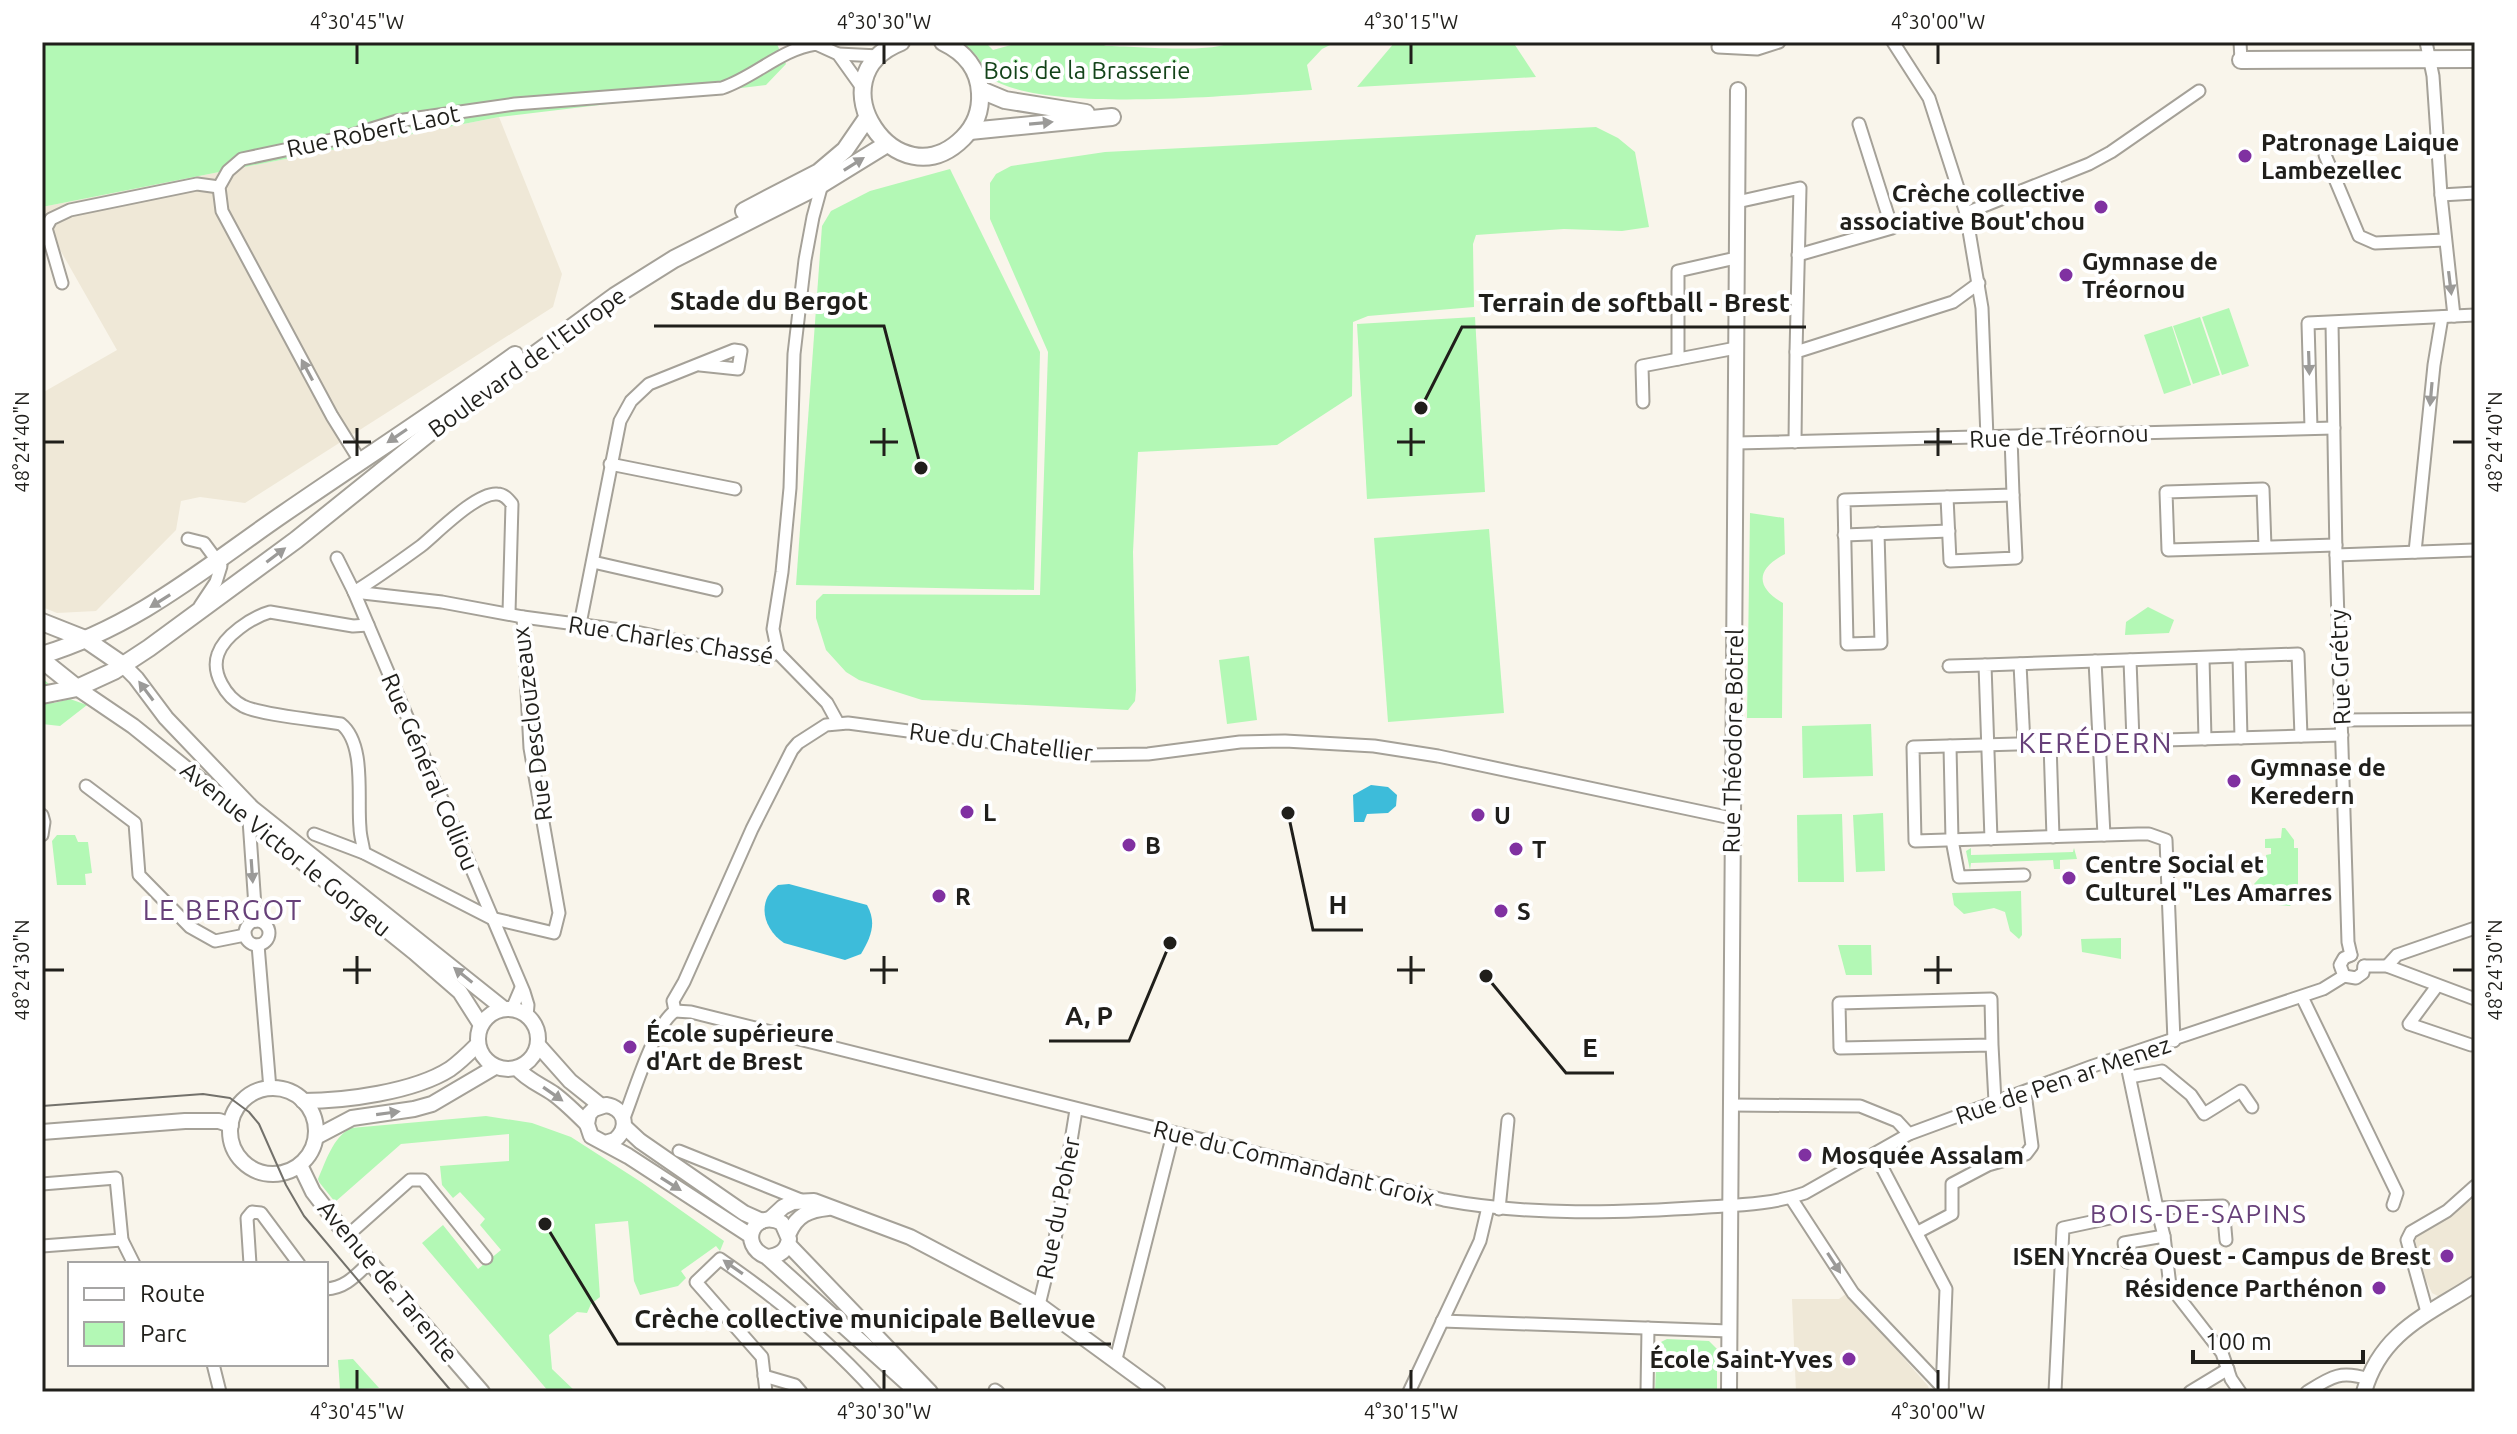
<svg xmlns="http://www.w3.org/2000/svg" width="2517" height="1434" font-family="Ubuntu,sans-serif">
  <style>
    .built { fill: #efe8d7 }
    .green { fill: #b3f8b5 }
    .water { fill: #3dbcda }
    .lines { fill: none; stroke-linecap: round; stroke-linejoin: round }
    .street-casing { stroke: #a5a198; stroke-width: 15 }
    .secondary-casing { stroke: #a5a198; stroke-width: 18 }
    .primary-casing { stroke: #a5a198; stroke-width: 20 }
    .street { stroke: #fff; stroke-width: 11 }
    .secondary { stroke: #fff; stroke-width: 14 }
    .primary { stroke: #fff; stroke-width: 16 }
    .tram { stroke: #73716b; stroke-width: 2 }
    .oneway { fill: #9b9a98 }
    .ticks { fill: none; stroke: #201f1b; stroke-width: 3 }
    .poi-dot { fill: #8031a1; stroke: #fff; stroke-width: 3 }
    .labels { text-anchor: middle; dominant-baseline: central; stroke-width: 8; stroke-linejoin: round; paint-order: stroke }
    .park-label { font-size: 24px; fill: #134319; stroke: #fff }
    .street-label { font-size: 24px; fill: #201f1b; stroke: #fff }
    .poi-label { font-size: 24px; font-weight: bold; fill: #201f1b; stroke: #fff; text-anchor: start }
    .neighbourhood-label { font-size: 26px; letter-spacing: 2px; fill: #674079; stroke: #fff }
    .quarter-label { font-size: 28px; letter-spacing: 2px; fill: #674079; stroke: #fff }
    .leader { fill: none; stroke: #201f1b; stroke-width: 3 }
    .callout-dot { fill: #201f1b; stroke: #fff; stroke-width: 3 }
    .callout-label { font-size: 26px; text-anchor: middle; font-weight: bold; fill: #201f1b; stroke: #fff; stroke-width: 8; stroke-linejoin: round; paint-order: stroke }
    .neatline { fill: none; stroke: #201f1b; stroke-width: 3 }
    .ticks-label { font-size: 20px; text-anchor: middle; fill: #201f1b }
  </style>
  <rect width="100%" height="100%" fill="#f9f5eb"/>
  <g class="built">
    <path d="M499 117 562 274 553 307 245 503 200 497 181 501 176 530 96 611 57 613 42 607V393L117 350 42 218V207Z"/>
    <path d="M2475 1198V1275L2440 1297 2432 1293 2426 1280 2414 1236Z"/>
    <path d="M1847 1293 1928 1386 1930 1392H1796L1792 1299H1839Z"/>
  </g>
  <g class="green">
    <path d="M42 42H776L786 64 766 85 499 117 42 207Z"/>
    <path d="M957 42H985L993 50 1022 42H1097L1106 46C1131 46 1215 54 1230 42H1336L1322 49 1307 65 1312 90C1244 94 1041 115 989 77 983 72 982 63 977 56 972 51 963 46 957 42Z"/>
    <path d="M1395 42H1513L1536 77 1357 87Z"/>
    <path d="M1596 127 1618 138 1635 152 1649 227 1622 231 1564 229 1476 235 1473 244 1474 307 1368 316 1353 322 1352 396 1277 445 1138 452 1133 552 1136 690 1135 701 1128 710 922 700 859 680 846 672 826 650 816 618V601L823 594 1040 595 1048 352 990 219V183L996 174 1011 166 1105 152Z"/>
    <path d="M950 169 1040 352 1034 590 796 585 822 226 831 211 870 191Z"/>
    <path d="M2229 308 2249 366 2222 375 2202 317Z"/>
    <path d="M1475 317 1485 492 1367 499 1357 324Z"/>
    <path d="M2200 317 2220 375 2193 384 2173 326Z"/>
    <path d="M2172 326 2191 385 2164 394 2144 335Z"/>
    <path d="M1750 513 1784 518 1785 554C1756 569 1755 587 1783 603L1782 718H1747Z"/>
    <path d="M1489 529 1504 713 1388 722 1374 538Z"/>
    <path d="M2148 607 2174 620 2169 633 2125 635 2126 622Z"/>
    <path d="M1249 656 1257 720 1227 724 1219 660Z"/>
    <path d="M42 678 49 684 54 703 70 699 87 705 60 726 42 724Z"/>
    <path d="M1871 724 1873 776 1803 778 1802 726Z"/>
    <path d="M1883 813 1885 871 1856 872 1853 815Z"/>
    <path d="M1842 814 1844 882H1798L1797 815Z"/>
    <path d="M2282 828H2285L2294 840V848H2298V897L2290 906 2278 905 2254 884 2267 870 2266 855 2271 854V848H2265V839L2281 838Z"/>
    <path d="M57 835H75L78 842H88L92 873 85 874 86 885H57L52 841Z"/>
    <path d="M1971 848V855L2073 852 2074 848 2077 859 2060 860V869H2054L2053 860 1971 863 1970 870 1966 851Z"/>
    <path d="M2021 891 2022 935 2019 939 2010 931 2005 912 1994 908 1964 914 1954 905 1952 893Z"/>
    <path d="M2121 938V959L2082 952 2081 939Z"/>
    <path d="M1838 945H1871L1872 975H1846Z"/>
    <path d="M486 1116 532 1123 571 1137 641 1182 724 1241 720 1251 716 1246 681 1271 686 1278 678 1286 640 1295 634 1281 628 1221 595 1224 600 1297 591 1304 587 1313 577 1312 549 1335 552 1369 576 1392H549L422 1243 443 1225 478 1269 501 1250 480 1225 485 1219 460 1192 453 1198 442 1185 440 1166 509 1161V1134L401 1144 335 1202 319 1182 318 1179C326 1161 333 1137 351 1128Z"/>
    <path d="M1667 1339 1709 1341 1717 1349V1392H1655L1657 1344Z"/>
    <path d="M353 1359 379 1388 340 1390 338 1360Z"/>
  </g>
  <g class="water">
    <path d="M1371 785 1388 787 1397 795 1396 806 1388 813 1367 814 1364 822H1354L1353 795Z"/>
    <path d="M789 884 867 905C877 923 871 937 861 954L845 960 784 943C763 929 756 901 778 885Z"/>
  </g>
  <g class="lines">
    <g class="street-casing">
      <g id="street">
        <path d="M1893 42 1929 98 1966 213 1982 308 1987 438"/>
        <path d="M2240 42 2241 60"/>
        <path d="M2426 42 2433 76 2441 195 2454 316"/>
        <path d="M1718 47 1757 49 1779 42"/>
        <path d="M838 54 879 56"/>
        <path d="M2325 155 2359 236 2375 243 2445 240"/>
        <path d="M2441 195 2475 193"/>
        <path d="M1737 202 1800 188 1796 352"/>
        <path d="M1966 213 2089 164 2111 152 2199 91"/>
        <path d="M1798 255 1892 228 1859 124"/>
        <path d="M62 283 46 228 51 219 70 210 197 184 219 187"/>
        <path d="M2332 323 2336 555 2348 942 2351 955"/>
        <path d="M1678 359V271L1736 258"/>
        <path d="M1643 402 1642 366 1736 348"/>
        <path d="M2311 428 2308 323 2475 315"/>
        <path d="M1795 442 1796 352 1953 302 1979 283"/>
        <path d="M1736 443 2334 428"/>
        <path d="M360 461 332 416 222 211 219 187 228 171 242 159 346 137 397 121 515 104 722 88C755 77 781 49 816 44L838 54 863 89"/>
        <path d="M610 464 735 489"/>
        <path d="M1947 497 1950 561 2016 558 2013 495"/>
        <path d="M1878 533 1881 643 1847 644 1844 500 2013 495 2011 437"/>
        <path d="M1844 535 1949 531"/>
        <path d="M188 539 204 543 221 566 216 582 200 606"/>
        <path d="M2265 547 2263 489 2166 492 2168 550 2336 545"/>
        <path d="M2415 552 2434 365 2442 317"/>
        <path d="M2336 555 2475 550"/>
        <path d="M337 558 354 592 524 992 528 1005 527 1016"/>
        <path d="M593 562 716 590"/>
        <path d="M354 592 442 602 523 617 636 632 759 658 778 653 827 703 838 723"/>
        <path d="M354 592C377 578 399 562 421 546 437 533 477 492 497 494 504 494 508 499 512 504L509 613"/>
        <path d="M580 624 620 421 631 401 649 384 734 350 741 351 738 369 700 365"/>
        <path d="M778 653 773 629 782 572 790 488 794 354 805 260 813 217 822 184"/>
        <path d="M2239 656 2241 738"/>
        <path d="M2203 658 2205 739"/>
        <path d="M2130 660 2133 741"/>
        <path d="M2095 661 2104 835"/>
        <path d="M2020 664 2024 744"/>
        <path d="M1949 666 1985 665"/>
        <path d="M2341 720 2475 719"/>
        <path d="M2050 743 2053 837"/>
        <path d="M1950 746 1952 840 1959 877 2024 875"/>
        <path d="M86 786 135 823 139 875 190 927 215 941 245 935"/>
        <path d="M42 815 44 822 42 835"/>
        <path d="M249 820 256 921"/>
        <path d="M314 834 364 853 491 918 554 933 559 913 530 748 523 617"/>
        <path d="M1991 839 1985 665 2298 654 2301 736"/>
        <path d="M364 853C363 844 360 836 360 828 357 798 366 744 341 724 317 720 261 715 243 706 226 697 211 673 218 654 224 636 252 617 270 612L353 626 368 625"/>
        <circle cx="257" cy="933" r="12"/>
        <path d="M258 945 270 1089"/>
        <path d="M2364 966H2387L2475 999"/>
        <path d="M2387 966 2397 955 2475 928"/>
        <path d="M2344 976 2356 978 2363 973 2364 966"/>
        <path d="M2344 976 2340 965 2344 958 2351 955"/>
        <path d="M2437 986 2409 1024 2471 1045"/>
        <path d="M2302 997 2397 1193 2393 1205"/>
        <path d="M512 1009 521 988"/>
        <path d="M675 1011 691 1012 1444 1200C1531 1216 1620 1213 1708 1207 1740 1205 1774 1204 1805 1193L1909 1134 2093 1066 2323 989 2344 976"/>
        <path d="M675 1011 673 1001 684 982 752 829 792 750 798 743 826 725 848 723 1088 755 1148 754 1240 742 1285 741 1374 746 1438 756 1731 818"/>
        <path d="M2174 1041 2166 840 2149 834H2138L1915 841 1913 747 2342 735"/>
        <path d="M1992 1045 1991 999 1839 1003 1840 1048 1992 1045 1995 1102"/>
        <path d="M2130 1077 2162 1071 2191 1095 2204 1114 2241 1091 2252 1107"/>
        <path d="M1731 1105 1860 1106 1897 1121 1909 1134"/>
        <path d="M624 1118C634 1093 654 1025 675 1011"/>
        <path d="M679 1151 801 1200"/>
        <path d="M1875 1154 1946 1289 1942 1392"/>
        <path d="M42 1184 116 1178 122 1240 134 1264"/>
        <path d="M1791 1198 1853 1293 1942 1387"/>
        <path d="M1499 1209 1508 1120"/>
        <path d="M1918 1232 1952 1214V1184L1988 1165 2026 1154 2032 1146 2025 1093"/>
        <path d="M347 1236 410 1180H423L486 1258"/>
        <path d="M2226 1240 2223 1206 2157 1208 2164 1236 2170 1286 2222 1353 2231 1379 2240 1392"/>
        <path d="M42 1246 122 1240"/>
        <path d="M2127 1262 2124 1243 2164 1236"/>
        <path d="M250 1264 247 1218 252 1212 261 1213 299 1264"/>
        <path d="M326 1289C346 1288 356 1275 370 1262"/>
        <path d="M1039 1305 1055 1239 1076 1110"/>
        <path d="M2427 1312 2407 1240 2411 1232 2447 1211 2475 1186"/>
        <path d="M1442 1321 1729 1331"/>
        <path d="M1116 1359 1173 1134"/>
        <path d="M213 1364 220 1392"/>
        <path d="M764 1376 795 1385 801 1392"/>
        <path d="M995 1390 998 1392"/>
        <path d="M766 1392 762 1357 696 1282 720 1259C777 1298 829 1341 875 1392"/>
        <path d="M1409 1392 1480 1241 1488 1207"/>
        <path d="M1647 1392 1648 1328"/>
        <path d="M2055 1392 2063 1228 2157 1208 2125 1056"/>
        <path d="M2190 1392 2228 1369"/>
        <path d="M2307 1392C2331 1377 2340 1370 2368 1379"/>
      </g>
    </g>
    <g class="secondary-casing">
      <g id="secondary">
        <path d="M123 665 136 678 166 718 252 808 504 1009"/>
        <path d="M77 688 133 726 414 952 460 992 481 1025"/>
        <circle cx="508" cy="1039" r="30"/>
        <path d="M538 1045 570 1081 600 1105"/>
        <path d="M517 1068C527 1080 541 1085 554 1094 566 1103 576 1113 587 1124"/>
        <circle cx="273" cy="1131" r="43"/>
        <path d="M303 1101C345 1101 414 1092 450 1069 460 1062 469 1053 478 1044"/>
        <path d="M625 1127 640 1141 744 1213 762 1221"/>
        <path d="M42 1132 185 1121H219L231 1125"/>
        <path d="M316 1137 352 1118 414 1109 432 1104 495 1067"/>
        <path d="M605 1143 615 1140C630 1127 625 1108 606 1105L594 1109 589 1114 587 1124 591 1136 628 1156 751 1236"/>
        <path d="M300 1165 313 1192 347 1236 482 1392"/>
        <path d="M770 1219 783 1207 793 1202 814 1201 910 1237 1039 1305 1158 1392"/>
        <path d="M789 1233C797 1215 809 1210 828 1208"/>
        <path d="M788 1244 930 1392"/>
        <path d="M767 1257C779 1256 787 1251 789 1239L782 1223C754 1208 737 1245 767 1257L917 1392"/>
        <path d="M1729 1392 1738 90"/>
        <path d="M2364 1392C2381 1332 2427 1315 2475 1284"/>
      </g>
    </g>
    <g class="primary-casing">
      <g id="primary">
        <path d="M901 42C812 77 897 204 963 138 975 126 981 110 980 93 979 69 964 52 943 42"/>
        <path d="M2241 60 2475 59"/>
        <path d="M981 90 1005 100 1086 113"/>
        <path d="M970 131 1112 117"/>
        <path d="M744 211 819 172 845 150 867 118"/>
        <path d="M42 622 85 639 123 665"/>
        <path d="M42 655C137 626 203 569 283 514 360 461 439 410 515 355"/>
        <path d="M42 660 77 688"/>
        <path d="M42 695 77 688 114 671 149 648 296 540 444 421 615 296 674 259 822 184 887 144"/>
      </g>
    </g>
    <use href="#street" class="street"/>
    <use href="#secondary" class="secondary"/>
    <use href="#primary" class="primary"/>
    <path class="tram" d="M42 1106 203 1094 230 1098 249 1112 259 1124 286 1185 304 1216 452 1392"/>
  </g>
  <defs><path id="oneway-solid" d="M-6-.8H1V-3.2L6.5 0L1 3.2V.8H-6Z" transform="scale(2)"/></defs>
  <g class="oneway">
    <use href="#oneway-solid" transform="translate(1041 123) rotate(-5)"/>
    <use href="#oneway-solid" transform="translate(854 164) rotate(-32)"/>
    <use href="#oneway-solid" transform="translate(2450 283) rotate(83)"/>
    <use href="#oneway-solid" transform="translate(2309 363) rotate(88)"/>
    <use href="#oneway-solid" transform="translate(307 370) rotate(-118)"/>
    <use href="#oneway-solid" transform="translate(2431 394) rotate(95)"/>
    <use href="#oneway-solid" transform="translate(397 436) rotate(146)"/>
    <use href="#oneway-solid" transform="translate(276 555) rotate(-37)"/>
    <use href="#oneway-solid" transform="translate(160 601) rotate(148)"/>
    <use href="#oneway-solid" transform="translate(146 691) rotate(-127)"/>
    <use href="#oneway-solid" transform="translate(252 871) rotate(86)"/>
    <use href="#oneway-solid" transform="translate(463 975) rotate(-141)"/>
    <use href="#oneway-solid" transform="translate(553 1094) rotate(35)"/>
    <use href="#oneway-solid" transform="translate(388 1113) rotate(-8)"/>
    <use href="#oneway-solid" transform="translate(671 1184) rotate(32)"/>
    <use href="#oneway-solid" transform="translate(1834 1263) rotate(57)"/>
    <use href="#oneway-solid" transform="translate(733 1267) rotate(-145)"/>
  </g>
  <path class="ticks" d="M357 44V64M884 44V64M1411 44V64M1938 44V64M357 428V456M884 428V456M1411 428V456M1938 428V456M44 442H64M343 442H371M870 442H898M1397 442H1425M1924 442H1952M2453 442H2473M357 956V984M884 956V984M1411 956V984M1938 956V984M44 970H64M343 970H371M870 970H898M1397 970H1425M1924 970H1952M2453 970H2473M357 1370V1390M884 1370V1390M1411 1370V1390M1938 1370V1390"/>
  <g class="poi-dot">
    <circle cx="2245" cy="156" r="8"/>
    <circle cx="2101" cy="207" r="8"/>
    <circle cx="2066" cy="275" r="8"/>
    <circle cx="2234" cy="781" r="8"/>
    <circle cx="967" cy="812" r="8"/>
    <circle cx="1478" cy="815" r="8"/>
    <circle cx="1129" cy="845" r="8"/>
    <circle cx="1516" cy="849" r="8"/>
    <circle cx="2069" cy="878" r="8"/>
    <circle cx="939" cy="896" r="8"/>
    <circle cx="1501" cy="911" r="8"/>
    <circle cx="630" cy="1047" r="8"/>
    <circle cx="1805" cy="1155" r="8"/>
    <circle cx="2447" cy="1256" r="8"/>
    <circle cx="2379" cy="1288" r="8"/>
    <circle cx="1849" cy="1359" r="8"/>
  </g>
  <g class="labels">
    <g class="park-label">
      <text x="1087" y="70">Bois de la Brasserie</text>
    </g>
    <g class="street-label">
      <text transform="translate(373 131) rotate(-12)">Rue Robert Laot</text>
      <text transform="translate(527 362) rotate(-36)">Boulevard de l'Europe</text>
      <text transform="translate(2059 436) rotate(-2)">Rue de Tréornou</text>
      <text transform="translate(671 640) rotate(9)">Rue Charles Chassé</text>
      <text transform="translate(2340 667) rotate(-92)">Rue Grétry</text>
      <text transform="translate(532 724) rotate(-97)">Rue Desclouzeaux</text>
      <text transform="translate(1733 741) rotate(-89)">Rue Théodore Botrel</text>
      <text transform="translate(1001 742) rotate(7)">Rue du Chatellier</text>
      <text transform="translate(430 772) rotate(67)">Rue Général Colliou</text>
      <text transform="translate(286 849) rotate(39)">Avenue Victor le Gorgeu</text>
      <text transform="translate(2063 1080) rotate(-19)">Rue de Pen ar Menez</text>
      <text transform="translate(1294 1163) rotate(14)">Rue du Commandant Groix</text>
      <text transform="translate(1058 1208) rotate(-79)">Rue du Poher</text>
      <text transform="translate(388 1281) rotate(50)">Avenue de Tarente</text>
    </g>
    <g class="poi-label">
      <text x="2261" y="142">Patronage Laique<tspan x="2261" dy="28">Lambezellec</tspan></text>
      <text x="2085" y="193" text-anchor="end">Crèche collective<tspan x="2085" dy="28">associative Bout'chou</tspan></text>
      <text x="2082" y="261">Gymnase de<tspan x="2082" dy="28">Tréornou</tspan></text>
      <text x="2250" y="767">Gymnase de<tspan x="2250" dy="28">Keredern</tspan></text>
      <text x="983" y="812">L</text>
      <text x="1494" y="815">U</text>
      <text x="1145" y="845">B</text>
      <text x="1532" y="849">T</text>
      <text x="2085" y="864">Centre Social et<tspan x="2085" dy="28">Culturel "Les Amarres</tspan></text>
      <text x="955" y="896">R</text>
      <text x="1517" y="911">S</text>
      <text x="646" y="1033">École supérieure<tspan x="646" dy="28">d'Art de Brest</tspan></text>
      <text x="1821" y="1155">Mosquée Assalam</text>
      <text x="2431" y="1256" text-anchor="end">ISEN Yncréa Ouest - Campus de Brest</text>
      <text x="2363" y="1288" text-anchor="end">Résidence Parthénon</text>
      <text x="1833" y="1359" text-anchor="end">École Saint-Yves</text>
    </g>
    <g class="neighbourhood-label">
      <text x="2199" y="1213">BOIS-DE-SAPINS</text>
    </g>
    <g class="quarter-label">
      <text x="2096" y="742">KERÉDERN</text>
      <text x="223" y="909">LE BERGOT</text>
    </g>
  </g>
  <path class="leader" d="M921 468L884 326H654M1421 408L1462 327H1806M1288 813L1313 930H1363M1170 943L1129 1041H1049M1486 976L1566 1073H1614M545 1224L618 1344H1111"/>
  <g class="callout-dot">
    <circle cx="921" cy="468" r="8"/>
    <circle cx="1421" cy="408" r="8"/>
    <circle cx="1288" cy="813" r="8"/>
    <circle cx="1170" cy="943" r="8"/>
    <circle cx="1486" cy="976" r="8"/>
    <circle cx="545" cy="1224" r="8"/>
  </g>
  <g class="callout-label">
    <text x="769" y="310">Stade du Bergot</text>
    <text x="1634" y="312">Terrain de softball - Brest</text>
    <text x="1338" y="914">H</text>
    <text x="1089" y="1025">A, P</text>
    <text x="1590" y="1057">E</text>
    <text x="865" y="1328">Crèche collective municipale Bellevue</text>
  </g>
  <rect width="2517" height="1434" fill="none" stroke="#ffffff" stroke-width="88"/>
  <rect x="68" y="1262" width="260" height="104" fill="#ffffff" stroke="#a6a5a4" stroke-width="2"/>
  <rect x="84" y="1288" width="40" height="12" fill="#ffffff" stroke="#a6a5a4" stroke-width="2"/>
  <text x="140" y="1302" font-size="24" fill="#201f1b">Route</text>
  <rect x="84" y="1322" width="40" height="24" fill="#b3f8b5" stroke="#a6a5a4" stroke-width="2"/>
  <text x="140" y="1342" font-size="24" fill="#201f1b">Parc</text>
  <path d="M2193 1350v12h170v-12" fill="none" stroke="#201f1b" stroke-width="4"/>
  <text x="2205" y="1350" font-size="24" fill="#201f1b" stroke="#ffffff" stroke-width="6" paint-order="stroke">100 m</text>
  <rect x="44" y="44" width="2429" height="1346" class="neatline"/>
  <g class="ticks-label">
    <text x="357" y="29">4°30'45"W</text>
    <text x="884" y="29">4°30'30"W</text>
    <text x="1411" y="29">4°30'15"W</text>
    <text x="1938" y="29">4°30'00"W</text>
    <text transform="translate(22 442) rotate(-90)" y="7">48°24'40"N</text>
    <text transform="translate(2495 442) rotate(-90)" y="7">48°24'40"N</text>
    <text transform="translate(22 970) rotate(-90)" y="7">48°24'30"N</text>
    <text transform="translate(2495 970) rotate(-90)" y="7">48°24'30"N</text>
    <text x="357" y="1419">4°30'45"W</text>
    <text x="884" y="1419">4°30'30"W</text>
    <text x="1411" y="1419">4°30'15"W</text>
    <text x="1938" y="1419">4°30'00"W</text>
  </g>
</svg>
